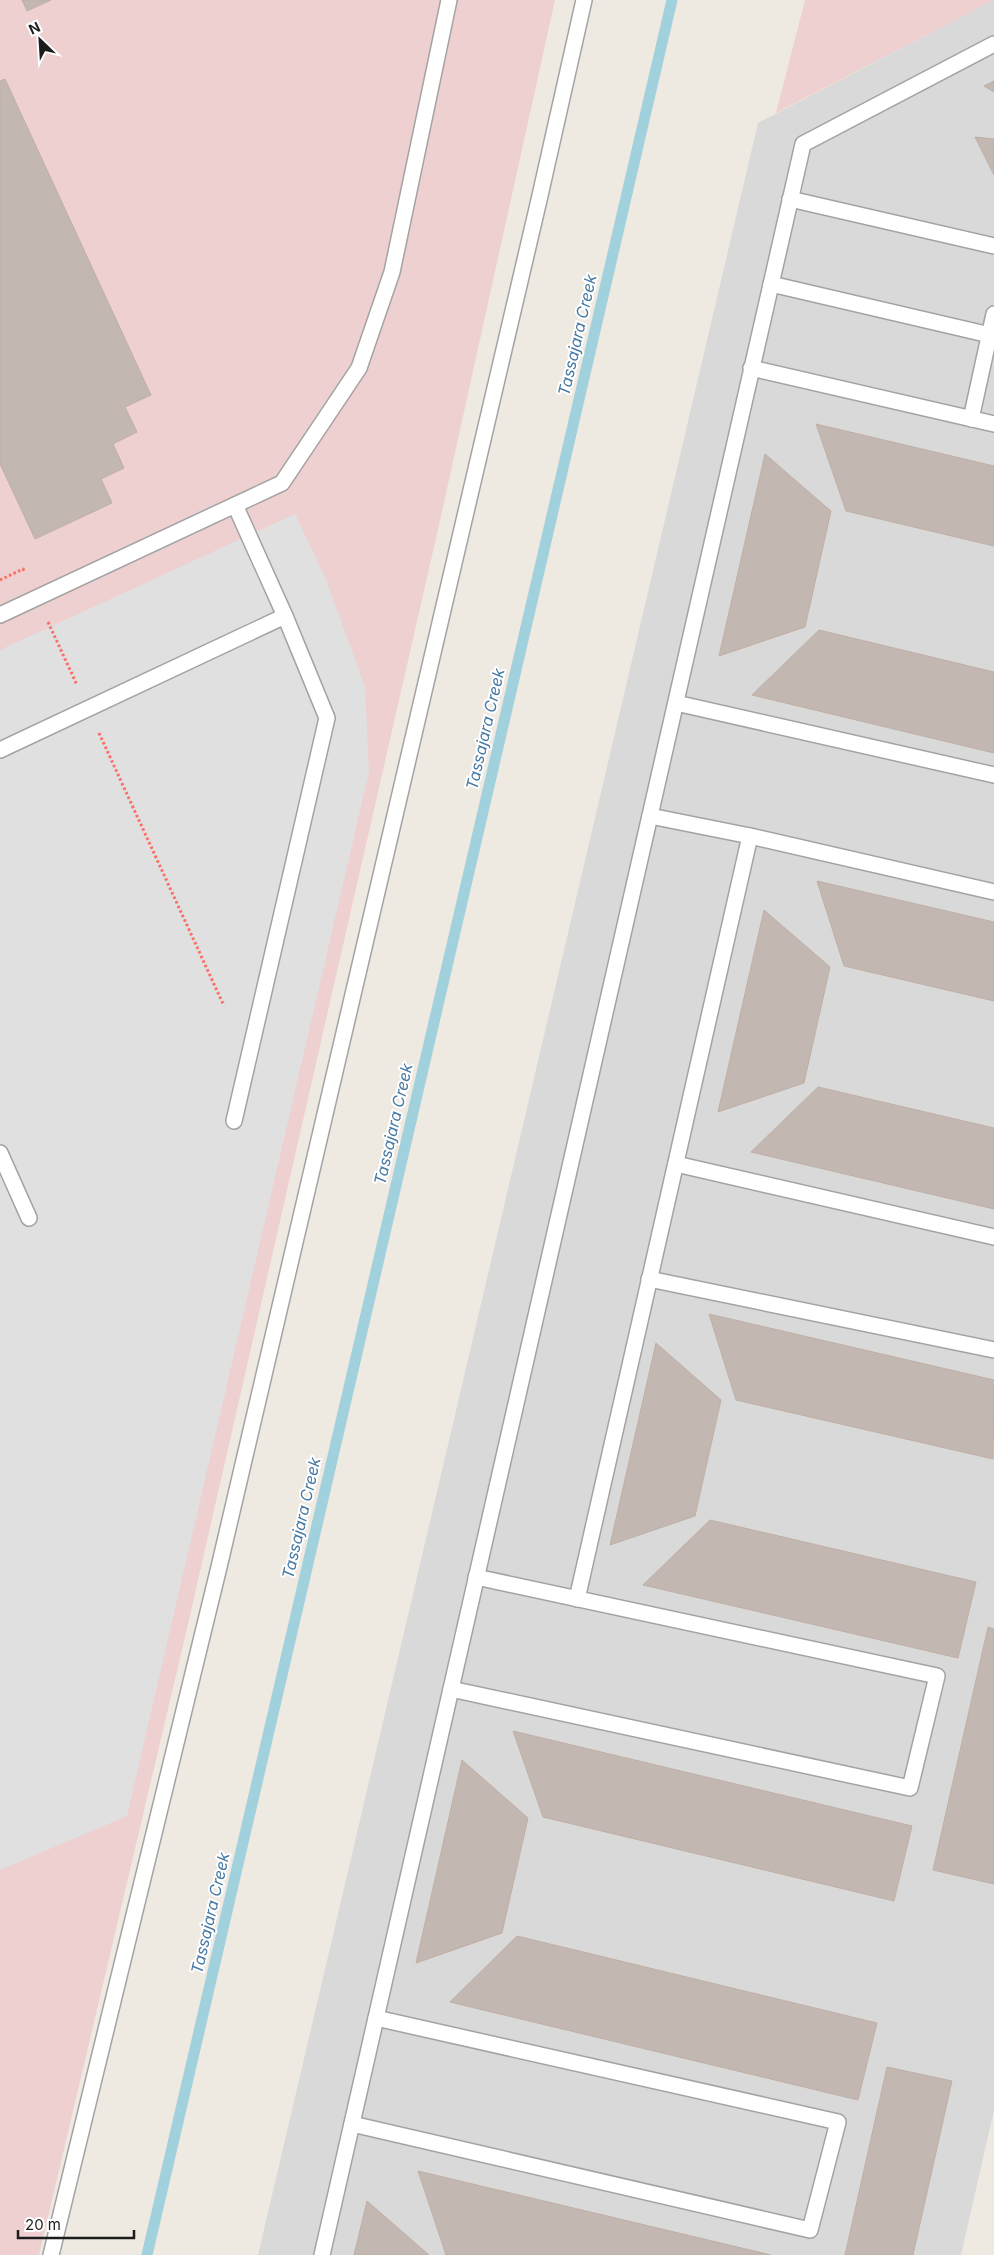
<svg xmlns="http://www.w3.org/2000/svg" width="994" height="2255" font-family="Inter,sans-serif">
  <style>
    .residential { fill: #dad9d9 }
    .commercial { fill: #efd0d0 }
    .parking { fill: #e0e0e0 }
    .lines { fill: none; stroke-linecap: round; stroke-linejoin: round }
    .stream { stroke: #a1d1dc; stroke-width: 11 }
    .building { fill: #c2b8b1; stroke: #bfafa4 }
    .service-casing { stroke: #a3a3a3; stroke-width: 18 }
    .path { stroke: #fb6e65; stroke-width: 3; stroke-dasharray: 2.5 2.5; stroke-linecap: butt }
    .service { stroke: #fff; stroke-width: 15 }
    .labels { text-anchor: middle; dominant-baseline: central; stroke-width: 4; stroke-linejoin: round; paint-order: stroke }
    .water-label { font-size: 16px; font-style: italic; fill: #4579a4; stroke: #fff }
  </style>
  <rect width="100%" height="100%" fill="#eee9e1"/>
  <path class="residential" d="M994 0V2110L961 2255H258L758 123Z"/>
  <g class="commercial">
    <path d="M0 0H555L439 525 185 1637 39 2255H0Z"/>
    <path d="M805 0H994L776 113Z"/>
  </g>
  <path class="parking" d="M295 514 325 577 365 687 369 772 127 1816 0 1870V650Z"/>
  <g class="lines">
    <path class="stream" d="M147 2255 672 0"/>
  </g>
  <g class="building">
    <path d="M22 0H51L27 11Z"/>
    <path d="M5 79 151 395 125 407 137 432 113 444 124 468 101 479 112 503 35 539 0 464V81Z"/>
    <path d="M994 81V92L984 86Z"/>
    <path d="M975 137 994 139V175Z"/>
    <path d="M816 424 994 466V546L846 511Z"/>
    <path d="M765 454 831 511 805 627 719 656Z"/>
    <path d="M819 630 994 672V753L752 695Z"/>
    <path d="M817 881 994 922V1001L844 966Z"/>
    <path d="M764 910 830 967 804 1083 718 1112Z"/>
    <path d="M818 1087 994 1128V1209L751 1152Z"/>
    <path d="M709 1314 994 1380 993 1459 736 1400Z"/>
    <path d="M656 1343 721 1400 695 1516 610 1545Z"/>
    <path d="M710 1520 976 1582 958 1658 643 1585Z"/>
    <path d="M988 1627 994 1629V1884L933 1870Z"/>
    <path d="M513 1731 912 1826 894 1901 543 1817Z"/>
    <path d="M462 1760 528 1818 502 1933 416 1963Z"/>
    <path d="M517 1936 877 2023 858 2100 450 2002Z"/>
    <path d="M887 2067 952 2081 913 2255H845Z"/>
    <path d="M418 2171 771 2255H446Z"/>
    <path d="M367 2201 429 2255H354Z"/>
  </g>
  <g class="lines">
    <g class="service-casing">
      <g id="service">
        <path d="M790 199 994 246"/>
        <path d="M771 284 994 336"/>
        <path d="M751 368 994 424"/>
        <path d="M971 419 994 314"/>
        <path d="M0 615 282 483 359 368 392 272 449 0"/>
        <path d="M676 703 994 775"/>
        <path d="M0 750 285 616"/>
        <path d="M650 816 750 836 994 892"/>
        <path d="M234 1121 327 718 285 616 235 505"/>
        <path d="M0 1153 29 1218"/>
        <path d="M676 1164 994 1237"/>
        <path d="M649 1279 994 1350"/>
        <path d="M577 1599 750 836"/>
        <path d="M451 1689 910 1788 937 1676 476 1577"/>
        <path d="M352 2124 810 2230 838 2122 376 2018"/>
        <path d="M51 2255 219 1567 539 200 584 0"/>
        <path d="M322 2255 803 144 994 44"/>
      </g>
    </g>
    <g class="path">
      <path d="M0 580 23 569 25 573"/>
      <path d="M48 622 77 685"/>
      <path d="M99 733 224 1006"/>
    </g>
    <use href="#service" class="service"/>
  </g>
  <g class="labels">
    <g class="water-label">
      <text transform="translate(577 335) rotate(-77)">Tassajara Creek</text>
      <text transform="translate(485 729) rotate(-77)">Tassajara Creek</text>
      <text transform="translate(393 1124) rotate(-77)">Tassajara Creek</text>
      <text transform="translate(301 1518) rotate(-77)">Tassajara Creek</text>
      <text transform="translate(210 1913) rotate(-77)">Tassajara Creek</text>
    </g>
  </g>
  <g transform="translate(40 40) rotate(335)" stroke="#ffffff" stroke-width="4" paint-order="stroke">
  <path d="M0-4L9 19L0 12L-9 19Z" fill="#1c1c1c"/>
  <text y="-8" font-size="14" font-weight="bold" text-anchor="middle" fill="#1c1c1c">N</text>
  </g>
  <path d="M18 2230v8h116v-8" fill="none" stroke="#1c1c1c" stroke-width="2.5"/>
  <text x="25" y="2230" font-size="15" fill="#1c1c1c" stroke="#ffffff" stroke-width="4" paint-order="stroke">20 m</text>
</svg>
